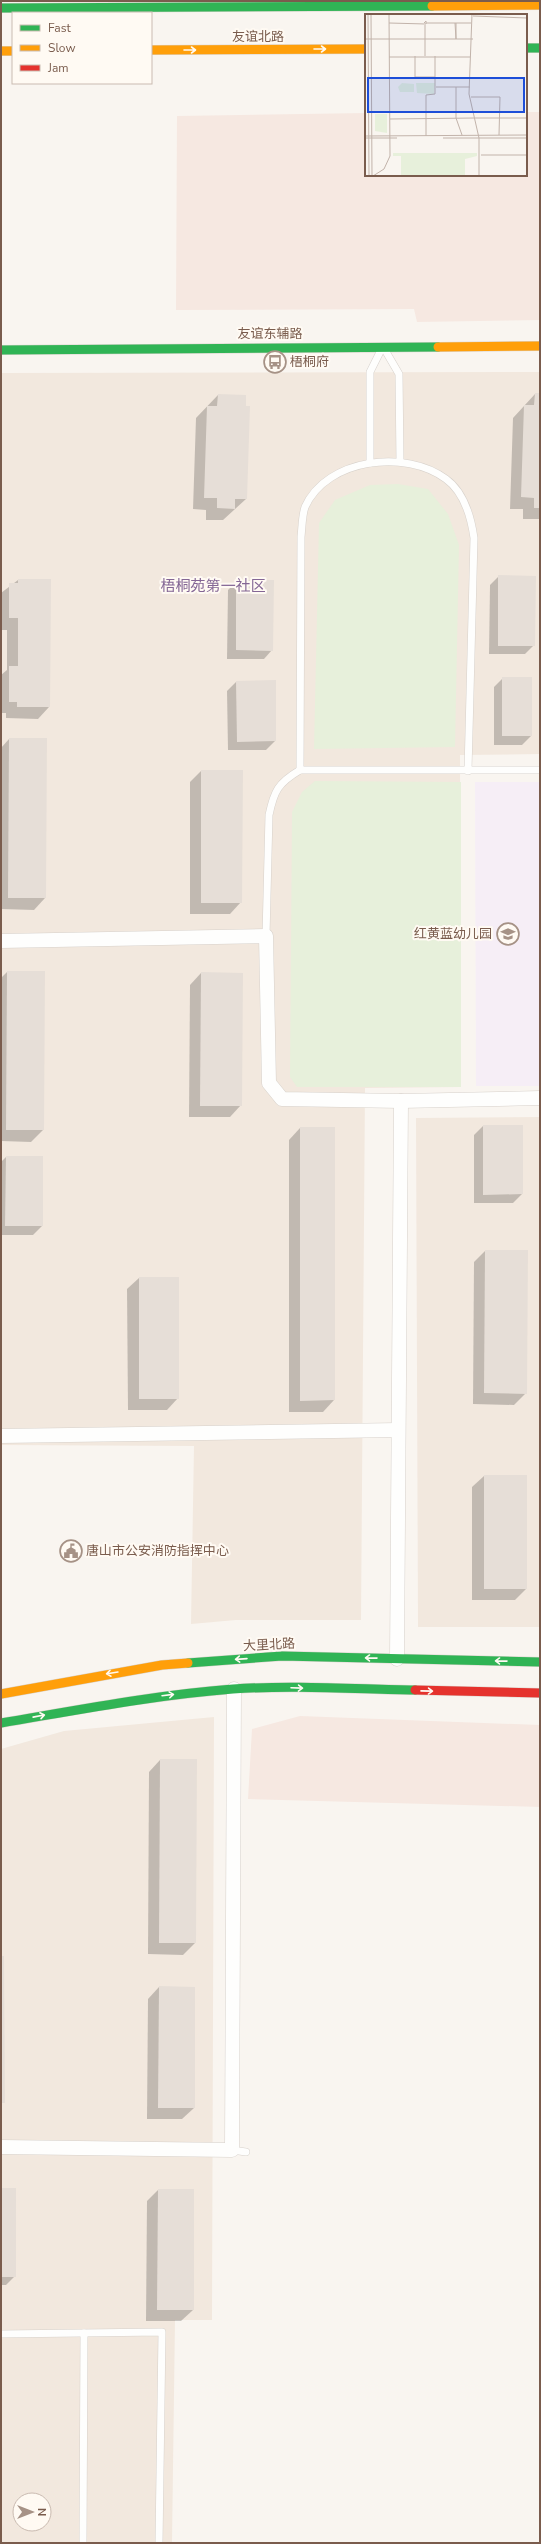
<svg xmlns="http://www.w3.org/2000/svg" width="541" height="2544" font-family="'Nunito Sans','Noto Sans SC',sans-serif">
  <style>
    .residential { fill: #f2e8de; fill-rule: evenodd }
    .commercial { fill: #f6e8e1 }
    .education { fill: #f6eef6 }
    .green { fill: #e7f0db }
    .shadow { fill: #0003 }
    .building { fill: #e6ded7 }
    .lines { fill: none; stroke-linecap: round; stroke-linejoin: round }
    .lane-casing { stroke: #d7d1cb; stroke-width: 8 }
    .street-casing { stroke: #d7d1cb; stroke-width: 15 }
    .fast-casing { stroke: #d9d2cb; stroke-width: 10 }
    .slow-casing { stroke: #d9d2cb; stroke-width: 10 }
    .jam-casing { stroke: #d9d2cb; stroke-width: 10 }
    .lane { stroke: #fefefd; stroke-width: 7 }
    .street { stroke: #fefefd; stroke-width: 14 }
    .fast { stroke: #30b455; stroke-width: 9 }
    .slow { stroke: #ff9f0a; stroke-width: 9 }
    .jam { stroke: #e5322d; stroke-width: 9 }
    .oneway { stroke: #fffaf3 }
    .labels { text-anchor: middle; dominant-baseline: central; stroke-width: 4; stroke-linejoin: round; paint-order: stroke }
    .street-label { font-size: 13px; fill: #7a5c4d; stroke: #fffaf3 }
    .poi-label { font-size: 13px; fill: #7a5c4d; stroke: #fffaf3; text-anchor: start }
    .quarter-label { font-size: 15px; fill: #846695; stroke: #fffaf3 }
    .inset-road { fill: none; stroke: #c2b3aa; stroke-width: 1 }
    .view { fill: #1d4ed8; fill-opacity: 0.15; stroke: #1d4ed8; stroke-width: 2 }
    .inset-edge { fill: none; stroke: #7a5c4d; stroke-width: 2 }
  </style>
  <rect width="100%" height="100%" fill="#f9f5f0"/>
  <g class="residential">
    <path d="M540 372V754L460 755 461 1087 365 1088 361 1620H236L191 1624 194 1446 1 1445V373Z"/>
    <path d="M540 1117V1627H418L416 1118Z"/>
    <path d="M214 1717 212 2320H175L172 2543H1V1749L64 1731ZM20 2500H44V2524H20Z"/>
  </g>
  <g class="commercial">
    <path d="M526 112H540V320L417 322 414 309 176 310 177 116 366 113V175H526Z"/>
    <path d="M300 1716 540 1725V1807L248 1799 252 1729Z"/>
  </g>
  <path class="education" d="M475 782H540V1086H476Z"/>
  <g class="green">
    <path d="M398 484 428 489 448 514 459 545 455 747 314 749 319 523 335 500 370 485Z"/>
    <path d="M315 781 461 782V1087H297L290 1077 292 812 302 792Z"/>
  </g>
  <g class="shadow">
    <path d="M535 394H540V519H523V509H510L513 418Z"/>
    <path d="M218 395 245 396 246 499 223 520H206V510L193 509 196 418Z"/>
    <path d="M499 576 534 645 525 654H489L490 585Z"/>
    <path d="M18 580H50L49 707 38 719 6 718V713H1V675L7 670V630H1V593Z"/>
    <path d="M237 581 272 650 264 659H227L228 590Z"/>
    <path d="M503 678H531V736L522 745H494V687Z"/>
    <path d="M275 681V741L266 750H228L227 691 236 682Z"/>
    <path d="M9 739 45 898 34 910 1 909V748Z"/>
    <path d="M201 771 241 902 230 914H190V782Z"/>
    <path d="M7 972H44L43 1130 31 1142 1 1141V978Z"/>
    <path d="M201 973 241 1105 230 1117H189L190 985Z"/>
    <path d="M483 1126H522V1194L513 1203H474V1135Z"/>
    <path d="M300 1128 334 1400 323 1412H289V1140Z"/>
    <path d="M6 1157 42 1226 33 1235H1V1162Z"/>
    <path d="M485 1251 526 1393 514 1405 473 1404 474 1262Z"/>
    <path d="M139 1278H178V1398L167 1410H128L127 1289Z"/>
    <path d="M484 1476 526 1589 515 1600H472V1487Z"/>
    <path d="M160 1760 195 1943 183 1955 148 1954 149 1772Z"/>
    <path d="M159 1987 194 2108 182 2119H147L148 1999Z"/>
    <path d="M1 2189 15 2276 6 2285H1Z"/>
    <path d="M158 2190 193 2310 181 2321H146L147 2201Z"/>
  </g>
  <g class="building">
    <path d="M535 393H540V508H534V498L521 497 524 405H534Z"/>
    <path d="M218 394 246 395V406H250L247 499H235V509L217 508V498H204L207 406H217Z"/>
    <path d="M498 575 536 576 535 646H498Z"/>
    <path d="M18 579H51L50 707H17V702H9V666H18V618H9V583H18Z"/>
    <path d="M236 580H274L273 651 236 650Z"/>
    <rect x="502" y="677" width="30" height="59"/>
    <path d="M276 680V741L237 742 236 681Z"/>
    <path d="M9 738H47L46 898H8Z"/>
    <path d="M201 770H243L242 903H201Z"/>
    <path d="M7 971H45L44 1130H6Z"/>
    <path d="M201 972 243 973 242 1106H200Z"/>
    <path d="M483 1125H523V1194L483 1195Z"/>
    <path d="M300 1127H335V1400L300 1401Z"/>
    <path d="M6 1156H43V1226H5Z"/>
    <path d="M485 1250H528L527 1394 484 1393Z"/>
    <rect x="139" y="1277" width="40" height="122"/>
    <rect x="484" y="1475" width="43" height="114"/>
    <path d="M160 1759H197L196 1943H159Z"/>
    <path d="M1 1956H4L5 2103H1Z"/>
    <path d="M159 1986 195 1987V2108H158Z"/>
    <rect x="1" y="2188" width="15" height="89"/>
    <path d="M158 2189H194V2310H157Z"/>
  </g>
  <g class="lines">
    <g class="lane-casing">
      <g id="lane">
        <path d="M385 350 399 374 400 462"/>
        <path d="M370 463V372L382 348"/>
        <path d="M300 770 301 537C302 528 302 516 305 507 327 458 406 449 446 479 464 492 471 517 474 538L468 771"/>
        <path d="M266 936 269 815C274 791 278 783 300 770H540"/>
        <path d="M232 2150 246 2152"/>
        <path d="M1 2334 162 2332 159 2543"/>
        <path d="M83 2543 84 2333"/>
      </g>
    </g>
    <g class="street-casing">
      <g id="street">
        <path d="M1 941 266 936 269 1083 282 1099 401 1101 540 1098"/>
        <path d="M1 1436 398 1430"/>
        <path d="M397 1659 401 1101"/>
        <path d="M1 2147 232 2150 234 1689"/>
      </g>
    </g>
    <g class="fast-casing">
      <g id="fast">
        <path d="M1 8 432 6"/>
        <path d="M526 48H540"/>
        <path d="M1 350 438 347"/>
        <path d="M188 1663 282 1656 540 1662"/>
        <path d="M1 1723C78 1710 155 1695 233 1689 293 1685 355 1689 415 1690"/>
      </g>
    </g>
    <g class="slow-casing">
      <g id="slow">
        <path d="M432 6 540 5"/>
        <path d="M151 50 366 49"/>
        <path d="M1 51H13"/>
        <path d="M438 347 540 346"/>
        <path d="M1 1694 162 1665 188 1663"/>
      </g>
    </g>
    <g class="jam-casing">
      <path id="jam" d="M415 1690 540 1693"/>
    </g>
    <use href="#lane" class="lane"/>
    <use href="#street" class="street"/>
    <use href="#fast" class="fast"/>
    <use href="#slow" class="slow"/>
    <use href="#jam" class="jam"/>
  </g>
  <defs><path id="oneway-shaft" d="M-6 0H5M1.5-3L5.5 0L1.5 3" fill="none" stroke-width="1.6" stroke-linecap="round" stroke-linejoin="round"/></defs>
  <g class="oneway">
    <use href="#oneway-shaft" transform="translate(320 49)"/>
    <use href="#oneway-shaft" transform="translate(190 50)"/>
    <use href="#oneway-shaft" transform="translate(371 1658) rotate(-179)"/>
    <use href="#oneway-shaft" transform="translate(241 1659) rotate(176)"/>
    <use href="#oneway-shaft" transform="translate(501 1661) rotate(-179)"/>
    <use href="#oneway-shaft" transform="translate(112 1673) rotate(171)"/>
    <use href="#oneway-shaft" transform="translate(297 1688) rotate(2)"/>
    <use href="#oneway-shaft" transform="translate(427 1691) rotate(1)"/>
    <use href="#oneway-shaft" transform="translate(168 1695) rotate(-7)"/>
    <use href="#oneway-shaft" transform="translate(39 1716) rotate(-11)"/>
  </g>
  <defs>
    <g id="bus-ring" transform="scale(1.15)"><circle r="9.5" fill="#fffaf3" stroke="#a69286" stroke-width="1.5"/><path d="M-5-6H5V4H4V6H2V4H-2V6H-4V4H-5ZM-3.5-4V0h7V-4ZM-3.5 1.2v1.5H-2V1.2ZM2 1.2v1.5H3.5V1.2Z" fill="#a69286"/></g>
    <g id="school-ring" transform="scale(1.15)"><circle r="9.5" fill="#fffaf3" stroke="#a69286" stroke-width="1.5"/><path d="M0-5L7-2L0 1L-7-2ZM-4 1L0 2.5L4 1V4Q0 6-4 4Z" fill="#a69286"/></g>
    <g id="civic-ring" transform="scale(1.15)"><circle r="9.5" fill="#fffaf3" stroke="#a69286" stroke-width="1.5"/><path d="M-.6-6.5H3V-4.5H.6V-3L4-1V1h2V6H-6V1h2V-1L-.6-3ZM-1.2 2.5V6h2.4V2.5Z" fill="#a69286"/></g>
  </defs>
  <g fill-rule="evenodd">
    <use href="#bus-ring" x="275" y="362"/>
    <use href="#school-ring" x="508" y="934"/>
    <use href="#civic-ring" x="71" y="1551"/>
  </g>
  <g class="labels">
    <g class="street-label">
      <text x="258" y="37">友谊北路</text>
      <text x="270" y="334">友谊东辅路</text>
      <text transform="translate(269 1645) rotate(-3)">大里北路</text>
    </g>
    <g class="poi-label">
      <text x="290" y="362">梧桐府</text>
      <text x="492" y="934" text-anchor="end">红黄蓝幼儿园</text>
      <text x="86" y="1551">唐山市公安消防指挥中心</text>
    </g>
    <g class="quarter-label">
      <text x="213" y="586">梧桐苑第一社区</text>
    </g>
  </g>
  <g transform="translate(365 14)">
    <rect width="162" height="162" fill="#f9f5f0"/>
    <path d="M37 69 49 70V78H35L33 73ZM51 69H70L69 80 52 79ZM10 100H22V119L10 117ZM28 139H112V142L100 145V162H36V142H28Z" fill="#e7f0db"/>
    <path class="inset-road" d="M3 0 4 162M6 0 7 162M107 0 104 80 114 124V162M108 2 162 4M24 9 61 10V7L59 9M61 9H106M90 9 91 25M60 11V42M0 25H108M91 25V9M50 42V63H70M24 43H105M71 73H105M91 73V104L97 121M106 83H135L134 121M110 104H162M25 105 109 104M0 122 162 121M61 122V81L70 80V42M0 124H32M78 124H162M116 141H162M8 162 19 155 25 142 24 0"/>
    <path class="view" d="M3 64H159V98H3Z"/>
    <rect width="162" height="162" class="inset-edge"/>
  </g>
  <rect width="541" height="2544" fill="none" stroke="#7a5c4d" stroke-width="4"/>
  <rect x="12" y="12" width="140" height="72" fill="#fffaf3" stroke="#cabbb1"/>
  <rect x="20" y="25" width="20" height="6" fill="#30b455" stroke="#cabbb1"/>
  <text x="48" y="32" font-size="12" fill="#7a5c4d">Fast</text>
  <rect x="20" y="45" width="20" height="6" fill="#ff9f0a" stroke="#cabbb1"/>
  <text x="48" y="52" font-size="12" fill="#7a5c4d">Slow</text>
  <rect x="20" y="65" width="20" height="6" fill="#e5322d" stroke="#cabbb1"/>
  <text x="48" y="72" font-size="12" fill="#7a5c4d">Jam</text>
  <g transform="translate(32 2512) rotate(90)"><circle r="19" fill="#fffaf3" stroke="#cabbb1"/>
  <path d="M0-3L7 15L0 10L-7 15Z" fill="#a69286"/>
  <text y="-6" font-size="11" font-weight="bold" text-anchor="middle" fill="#7a5c4d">N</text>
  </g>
</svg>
